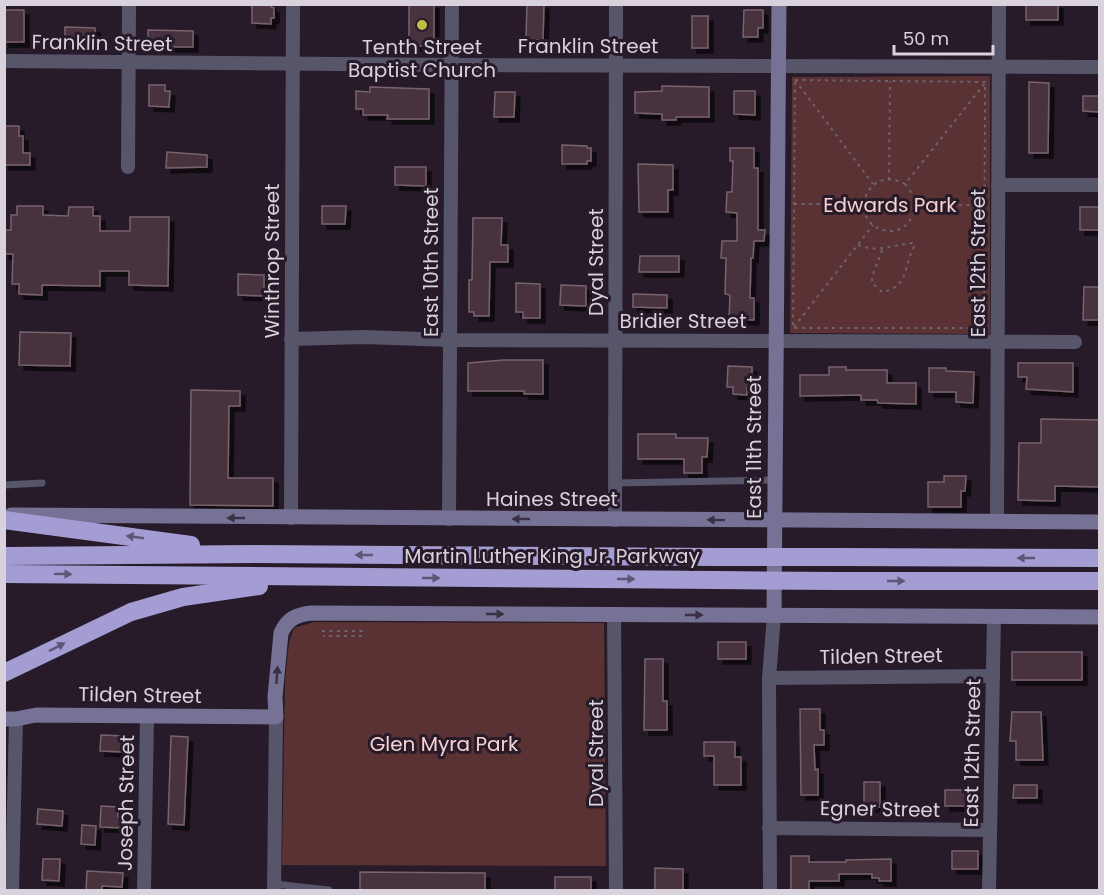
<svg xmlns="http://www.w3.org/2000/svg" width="1104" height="895" font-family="Poppins,sans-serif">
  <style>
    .green { fill: #5a3233 }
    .building { fill: #47333c; stroke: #78626c; stroke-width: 1.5; filter: url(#shadow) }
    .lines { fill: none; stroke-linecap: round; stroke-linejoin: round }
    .path { stroke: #6d626f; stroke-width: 2; stroke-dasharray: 3 4.5; stroke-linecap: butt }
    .lane { stroke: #57556a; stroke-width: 7 }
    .street { stroke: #57556a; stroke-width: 14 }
    .secondary { stroke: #767295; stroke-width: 15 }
    .highway { stroke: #a49dd3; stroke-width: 18 }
    .highway-bridge { stroke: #a49dd3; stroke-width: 18 }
    .oneway { fill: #3b3145 }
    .oneway2 { fill: #5f5676 }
    .poi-dot { fill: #bfbe41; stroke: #271b2a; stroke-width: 2 }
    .labels { text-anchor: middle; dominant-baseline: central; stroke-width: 6; stroke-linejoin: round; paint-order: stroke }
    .street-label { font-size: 20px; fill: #d9d1db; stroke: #271b2a }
    .poi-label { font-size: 20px; fill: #d9d1db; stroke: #271b2a }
    .park-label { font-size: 20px; fill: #f8d1d1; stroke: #271b2a }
  </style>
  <defs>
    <filter id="shadow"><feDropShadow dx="5" dy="5" stdDeviation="0" flood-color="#0009"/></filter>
  </defs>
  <rect width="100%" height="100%" fill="#271b2a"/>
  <g class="green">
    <path d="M990 76V334L790 333 792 77Z"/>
    <path d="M314 622 604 623 606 866 282 865 285 680 289 643 294 628Z"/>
  </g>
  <g class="building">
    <path d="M252 4H271V7L274 8V18H271V24L252 23Z"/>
    <rect x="409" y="4" width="25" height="42"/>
    <path d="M527 4H544L543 40H526Z"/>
    <rect x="1026" y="4" width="32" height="16"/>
    <rect x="4" y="10" width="20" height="32"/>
    <path d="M744 10H763V28H758V37H743Z"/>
    <rect x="692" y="16" width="16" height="32"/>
    <path d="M65 27 95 28V44H65Z"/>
    <path d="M148 30 193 31V47H152V45H148Z"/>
    <path d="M1029 82 1049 83 1048 153H1029Z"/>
    <path d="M149 85H165V91H170L169 107 149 106Z"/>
    <path d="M662 86 709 87V117H676V120H662V114L635 113V92L662 91Z"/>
    <path d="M370 87 429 89V119H387L388 115H363V109H356V91L370 92Z"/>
    <path d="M734 91H755V115L734 114Z"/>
    <path d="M495 92H515L514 117H494Z"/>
    <path d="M1083 96H1099V112L1083 111Z"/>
    <path d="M4 126H19V136H23V153H30V165H4Z"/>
    <path d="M562 145 587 146V148H591V161H587V164H562Z"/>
    <path d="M730 148H754V168H758V230H765L764 241H754L753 258H751L750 298H754V320L729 319 730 295 725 294 726 258H721L722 241H737V213L726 212 727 192H732L733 161H730Z"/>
    <path d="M167 152 207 155V167L166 168Z"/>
    <path d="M638 164 673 165V190H668V212H639Z"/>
    <path d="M395 167H426V186L395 185Z"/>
    <path d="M17 206H43V215L68 216 69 207H93V216H100V231H130V217H169L168 286 129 285V271H100V286L42 285V295L19 294V284H12L13 254H4V230H11V215H17Z"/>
    <path d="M322 206H346L345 224H322Z"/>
    <rect x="1080" y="207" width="20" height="23"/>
    <path d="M473 218H502L501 245H508V262H490L489 316H474V312H469V280H472Z"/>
    <path d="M640 256H679V272H639Z"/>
    <path d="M238 274 264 275V296L238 295Z"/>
    <path d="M516 283 540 284V318H523V312H516Z"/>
    <path d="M561 285 586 286V306L560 305Z"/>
    <path d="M1084 287H1099V320H1083Z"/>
    <path d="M633 294 667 295V308L633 307Z"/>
    <path d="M20 332 71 333 70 366 19 365Z"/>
    <path d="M504 360H543V394H524V391H468V363Z"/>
    <path d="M1018 363H1073V392L1026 389 1027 377H1018Z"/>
    <path d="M728 366 752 367V388H747V395L733 394V387H727Z"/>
    <path d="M829 367H846V370H887V383H916V404L878 403 877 400H861V395L800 396V375H829Z"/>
    <path d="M929 368H946V371L974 372 973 403 956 402V392H929Z"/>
    <path d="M191 390 240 391V406H229L228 478H273V506L190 505Z"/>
    <path d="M1041 419 1100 420V487L1055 486V501L1018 500 1019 443H1041Z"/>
    <path d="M638 434H676V438H708L707 457H702V473H684V459H638Z"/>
    <path d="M944 476H966L965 491H961V507H928V482H944Z"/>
    <rect x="718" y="642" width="28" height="17"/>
    <rect x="1012" y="652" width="70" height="28"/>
    <path d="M645 659H663V701H667V730H644Z"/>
    <path d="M800 709H820V730H824V745H814L815 770 818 769V795H801Z"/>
    <path d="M1012 712H1041L1043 760H1016V741H1010Z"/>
    <path d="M101 735 124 736 123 752 100 751Z"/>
    <path d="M171 736 188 737 184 825 168 824Z"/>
    <path d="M704 742H735V757H741V785H714V756H704Z"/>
    <rect x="864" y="782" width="16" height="25"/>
    <path d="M1014 785H1037V798H1013Z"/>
    <rect x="945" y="790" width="22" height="16"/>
    <path d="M101 806 118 807V817H123V828L100 827Z"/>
    <path d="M38 809 63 811 62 826 37 824Z"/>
    <path d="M82 825 96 826 95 845 81 844Z"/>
    <rect x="952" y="851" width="26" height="18"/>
    <path d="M791 856H809V862H846V860L891 859V881H879V878H872V874H839V881H809V891H791Z"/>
    <path d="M43 859H60L59 881 42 880Z"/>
    <path d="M655 868 683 869V890L655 891Z"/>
    <path d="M87 871 123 873 122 887 102 886V891H86Z"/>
    <path d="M360 872 485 873V891H360Z"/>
    <rect x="555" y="877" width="36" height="14"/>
  </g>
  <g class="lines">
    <g class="path">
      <path d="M795 80 985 82 984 328H793Z"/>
      <path d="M795 80 873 184"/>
      <path d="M889 180 890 81"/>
      <path d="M905 184C917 196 918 218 902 228 897 231 891 232 884 230 846 221 867 163 905 184L985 83"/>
      <path d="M794 204H863"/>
      <path d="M914 206 985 205"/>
      <path d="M858 245C877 253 893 245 912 243L915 245C903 265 910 287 882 292L872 283V277L883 248"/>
      <path d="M794 327 873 225"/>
      <path d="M322 631H362V636H323"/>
    </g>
    <g class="lane">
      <path d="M615 483 775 480"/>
      <path d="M4 485 42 483"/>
      <path d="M274 884 329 890"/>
    </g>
    <g class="street">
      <path d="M4 61 452 65 1100 67"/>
      <path d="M128 167 129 4"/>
      <path d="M998 185H1100"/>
      <path d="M291 339 364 337 450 340 1075 342"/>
      <path d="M291 518 293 4"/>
      <path d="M449 519 452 4"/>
      <path d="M615 520 616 4"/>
      <path d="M997 521 999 4"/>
      <path d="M614 615 616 890"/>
      <path d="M769 678 993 676"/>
      <path d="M769 828 990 830"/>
      <path d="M12 890 16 719"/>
      <path d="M144 890 147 717"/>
      <path d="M274 890 276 717"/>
      <path d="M770 890 769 678 774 615"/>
      <path d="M989 890 994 616"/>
    </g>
    <g class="secondary">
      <path d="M11 515 1100 522"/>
      <path d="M774 615 779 4"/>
      <path d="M4 719H16L36 715 276 717 275 697 281 633C287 619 296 615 311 613L1100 617"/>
    </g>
    <g class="highway">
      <path d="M4 520 191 545"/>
      <path d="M4 556 255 554 717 557"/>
      <path d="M837 557 1100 558"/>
      <path d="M4 574 716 580"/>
      <path d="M837 581H1100"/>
      <path d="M4 673 131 612 183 597 259 586"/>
    </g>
    <g class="highway-bridge">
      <path d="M717 557H837"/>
      <path d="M716 580 837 581"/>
    </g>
  </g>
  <defs><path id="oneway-solid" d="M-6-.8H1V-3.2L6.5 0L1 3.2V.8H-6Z" transform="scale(1.5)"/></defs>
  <g class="oneway">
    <use href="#oneway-solid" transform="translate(236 518) rotate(-180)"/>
    <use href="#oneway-solid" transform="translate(521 519) rotate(-180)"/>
    <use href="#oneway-solid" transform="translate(716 520) rotate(-179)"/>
    <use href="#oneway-solid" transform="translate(495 614)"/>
    <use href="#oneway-solid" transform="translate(694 615)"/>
    <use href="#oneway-solid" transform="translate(277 675) rotate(-86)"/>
  </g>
  <g class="oneway2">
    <use href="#oneway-solid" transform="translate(135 537) rotate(-172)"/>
    <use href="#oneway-solid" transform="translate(364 555) rotate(-180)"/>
    <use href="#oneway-solid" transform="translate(1026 558) rotate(-180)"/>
    <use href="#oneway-solid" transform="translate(63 574) rotate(1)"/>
    <use href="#oneway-solid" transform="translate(431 578)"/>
    <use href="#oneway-solid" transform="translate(626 579)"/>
    <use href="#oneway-solid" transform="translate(896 581)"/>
    <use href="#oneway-solid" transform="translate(57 647) rotate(-27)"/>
  </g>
  <circle class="poi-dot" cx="422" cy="25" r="6"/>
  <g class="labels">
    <g class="street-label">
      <text transform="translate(102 43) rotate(1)">Franklin Street</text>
      <text x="588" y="46">Franklin Street</text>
      <text transform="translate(272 261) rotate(-90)">Winthrop Street</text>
      <text transform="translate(431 262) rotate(-90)">East 10th Street</text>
      <text transform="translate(596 262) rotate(-90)">Dyal Street</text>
      <text transform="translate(978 263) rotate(-90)">East 12th Street</text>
      <text x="683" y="321">Bridier Street</text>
      <text transform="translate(754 447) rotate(-90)">East 11th Street</text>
      <text x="552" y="499">Haines Street</text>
      <text x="552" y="556">Martin Luther King Jr. Parkway</text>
      <text transform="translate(881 656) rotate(-1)">Tilden Street</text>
      <text transform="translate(140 695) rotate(1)">Tilden Street</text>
      <text transform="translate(596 753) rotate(-90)">Dyal Street</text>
      <text transform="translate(972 753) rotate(-89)">East 12th Street</text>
      <text transform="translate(126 803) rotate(-89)">Joseph Street</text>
      <text transform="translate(880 809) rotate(1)">Egner Street</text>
    </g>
    <g class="poi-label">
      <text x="422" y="47">Tenth Street<tspan x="422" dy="23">Baptist Church</tspan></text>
    </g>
    <g class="park-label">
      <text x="890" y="205">Edwards Park</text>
      <text x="444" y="744">Glen Myra Park</text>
    </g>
  </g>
  <rect width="1104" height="895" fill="none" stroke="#d9d1db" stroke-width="12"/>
  <path d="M894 45v9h99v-9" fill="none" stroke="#d9d1db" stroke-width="3"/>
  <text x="903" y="45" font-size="18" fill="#d9d1db" stroke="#271b2a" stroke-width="4.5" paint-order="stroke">50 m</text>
</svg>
